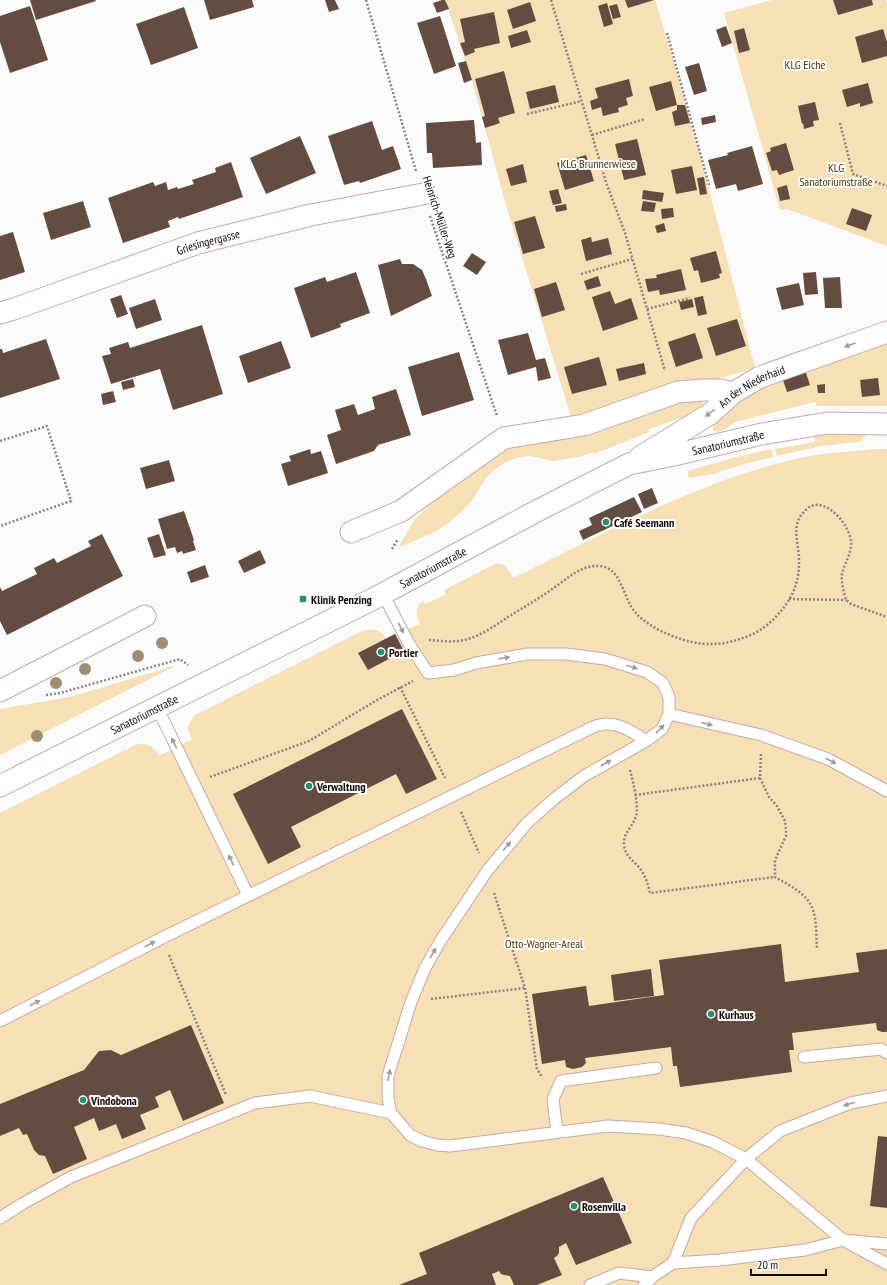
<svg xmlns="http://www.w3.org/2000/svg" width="887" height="1285" font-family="'PT Sans Narrow',sans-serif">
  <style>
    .green { fill: #f7dfb6 }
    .building { fill: #644d40 }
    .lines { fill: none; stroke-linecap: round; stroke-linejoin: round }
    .service-casing { stroke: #c7a8a5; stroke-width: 13 }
    .minor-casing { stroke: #c7a8a5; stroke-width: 23 }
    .path { stroke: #8a8585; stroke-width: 2.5; stroke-dasharray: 2 2; stroke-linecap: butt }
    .service { stroke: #fff; stroke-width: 11 }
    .minor { stroke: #fff; stroke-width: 21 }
    .tree { fill: #9b8e71 }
    .oneway { fill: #a19c9c }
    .poi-dot { fill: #27906e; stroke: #fff; stroke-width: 1.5 }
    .labels { text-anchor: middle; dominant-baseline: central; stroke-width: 4; stroke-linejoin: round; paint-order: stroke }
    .park-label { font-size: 12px; fill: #4d3500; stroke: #fff }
    .street-label { font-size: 12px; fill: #130808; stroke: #fff }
    .poi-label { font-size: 12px; font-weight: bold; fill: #130808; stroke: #fff; text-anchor: start }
  </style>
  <rect width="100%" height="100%" fill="#fbfbfb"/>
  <g class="green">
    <path d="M445 0H655C693 121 723 245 755 368L720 378 672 387 572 420 506 205 472 80Z"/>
    <path d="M772 0H886L887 4V246L787 209 780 210 724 13Z"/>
    <path d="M887 342V406H817L815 402 735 422 726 429 718 432 713 430 714 424 726 413 766 384Z"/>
    <path d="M701 399 703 403V405L697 412 649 429V432L594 454 593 452 579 457 553 461 530 456 520 457 506 462 494 470 486 478 471 502 456 517 437 531 398 548 414 520 464 472 491 452 677 401Z"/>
    <path d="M838 433 866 435 862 440 859 442 821 446 777 456 775 449 815 442 814 436 817 434Z"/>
    <path d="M771 449 773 457 748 463 713 474 689 478 687 471 740 456Z"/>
    <path d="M875 449H887V1285H0V813L135 745C146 742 154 746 159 756L192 739 187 728 190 722 195 715 362 631C372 628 380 629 386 638L402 631 420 624C416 616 414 607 423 601L426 604 446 594 444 590 495 564C506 562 508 570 513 578 603 534 693 484 791 460 818 453 847 452 875 449Z"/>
    <path d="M173 666V667L0 755V709L70 697Z"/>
  </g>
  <g class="building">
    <path d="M30 0H95L96 1 36 20Z"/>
    <path d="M204 0H252L254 7 210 20Z"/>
    <path d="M325 0H335L339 9 329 12Z"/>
    <path d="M442 0H445L449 9 437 13 433 3Z"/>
    <path d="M625 0H654L628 8Z"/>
    <path d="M833 0H872L873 5 838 15Z"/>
    <path d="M530 2 536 21 513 29 507 10Z"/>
    <path d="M607 3 613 24 604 27 598 6Z"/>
    <path d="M617 4 621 17 613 19 609 6Z"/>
    <path d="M30 6 48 60 10 73 0 42V16Z"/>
    <path d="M184 7 198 48 151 65 136 24Z"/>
    <path d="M494 12 500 43 474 49 475 52 465 56 460 43 465 42 460 19Z"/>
    <path d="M440 16 456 66 434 74 417 23Z"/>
    <path d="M726 26 732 43 722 47 716 30Z"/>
    <path d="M744 28 750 50 739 53 734 31Z"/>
    <path d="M883 29 887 42V56L862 63 855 37Z"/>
    <path d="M527 30 531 42 511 48 508 36Z"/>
    <path d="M466 61 472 80 464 83 458 63Z"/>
    <path d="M699 63 707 91 694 95 685 67Z"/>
    <path d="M504 71 515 113 498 118 500 123 485 128 482 117 485 116 475 79Z"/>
    <path d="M629 79 633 96 626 98 628 105 618 108 619 112 603 116 601 107 592 110 590 101 598 98 595 88Z"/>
    <path d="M671 81 677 105H685L690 123 675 126 672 112 677 110V105L656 111 649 87Z"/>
    <path d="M868 83 873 103 860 107V103L847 107 842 90Z"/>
    <path d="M555 85 559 102 530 109 526 92Z"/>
    <path d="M815 102 819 120 813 121 814 126 804 129 803 123 802 124 798 106Z"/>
    <path d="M715 115 716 122 702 125 701 118Z"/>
    <path d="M474 120 476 143 481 142 482 165 433 168 432 153H427L426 123Z"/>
    <path d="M372 121 382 150 393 146 401 169 360 183 359 181 344 185 328 136Z"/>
    <path d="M300 136 316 173 266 194 250 158Z"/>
    <path d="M637 139 646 175 624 180 615 144Z"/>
    <path d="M786 143 794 170 779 175 777 170 772 171 766 153 771 151 770 148Z"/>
    <path d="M752 146 763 184 738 191 736 184 716 189 708 160 728 155 727 153Z"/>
    <path d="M586 155 594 181 565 190 557 163Z"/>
    <path d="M231 162 243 197 179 219 178 217 168 221 170 227 123 243 108 198 153 182 155 186 166 182 168 190 177 187 178 189 194 184 192 180 216 172 215 168Z"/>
    <path d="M523 164 527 182 511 186 506 169Z"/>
    <path d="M692 166 697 190 676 194 671 170Z"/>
    <path d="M704 177 707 194 700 195 697 178Z"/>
    <path d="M787 185 790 199 780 201 777 188Z"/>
    <path d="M558 189 562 203 553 205 549 191Z"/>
    <path d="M643 190 664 193 662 202 642 199Z"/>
    <path d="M83 201 91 227 51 240 43 213Z"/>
    <path d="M643 201 656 203 654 212 641 211Z"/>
    <path d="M566 204 567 210 556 212 555 206Z"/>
    <path d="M673 208 674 217 662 219 661 209Z"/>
    <path d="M852 208 872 215 866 231 846 224Z"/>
    <path d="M535 216 545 248 523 254 514 222Z"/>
    <path d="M664 223 666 231 657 233 655 226Z"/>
    <path d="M13 232 25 272 0 280V236Z"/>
    <path d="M591 237 592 242 608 238 612 254 586 261 581 240Z"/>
    <path d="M716 251 722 273 719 274 720 278 701 283 698 270 694 271 690 258Z"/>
    <path d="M472 253 486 262 477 275 463 266Z"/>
    <path d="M400 259 402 264H413L422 270 426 279 432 296 391 316 378 265Z"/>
    <path d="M681 269 686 290 660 295 659 290 648 292 645 279 657 278 656 275Z"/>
    <path d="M356 272 370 313 340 324 341 327 311 338 294 288 325 277 327 282Z"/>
    <path d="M816 272 818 294 805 295 803 273Z"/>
    <path d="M598 276 601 286 587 290 584 281Z"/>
    <path d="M840 277 842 308H825L823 278Z"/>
    <path d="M556 282 565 310 542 317 534 289Z"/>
    <path d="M799 283 804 305 782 310 776 288Z"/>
    <path d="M610 291 615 304 631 298 638 319 603 331 592 297Z"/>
    <path d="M121 295 128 314 117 318 110 299Z"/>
    <path d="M703 296 707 314 698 316 694 298Z"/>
    <path d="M155 299 162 320 136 329 129 308Z"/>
    <path d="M692 299 694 307 681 310 679 302Z"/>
    <path d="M737 319 746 346 716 356 707 328Z"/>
    <path d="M202 325 223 394 173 410 160 369 111 384 102 356 111 354 109 348 128 342 130 348Z"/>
    <path d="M528 333 536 360 545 358 551 378 538 381 536 367 508 375 498 340Z"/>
    <path d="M695 333 703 358 676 367 668 342Z"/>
    <path d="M46 339 60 379 0 398V349H2L3 353Z"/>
    <path d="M281 341 291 368 248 383 239 356Z"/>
    <path d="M459 352 474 400 422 416 408 367Z"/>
    <path d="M599 357 607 385 572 394 564 367Z"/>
    <path d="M644 363 646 374 619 381 616 369Z"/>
    <path d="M805 370 810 385 787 392 782 377Z"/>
    <path d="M878 378 880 395 862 397 860 380Z"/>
    <path d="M133 379 135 387 123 390 121 382Z"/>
    <path d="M825 384V393H818L817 385Z"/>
    <path d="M396 389 411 435 378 445 374 451 336 464 327 435 341 430 335 410 354 404 358 415 375 409 372 397Z"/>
    <path d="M113 391 116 402 103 405 101 394Z"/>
    <path d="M310 449 311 454 321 451 328 473 288 486 281 464 291 461 289 456Z"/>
    <path d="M169 460 175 481 146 489 140 468Z"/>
    <path d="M652 488 658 503 644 509 638 494Z"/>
    <path d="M634 497 642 512 583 540 579 531 592 525 589 518Z"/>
    <path d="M184 511 194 540 193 541 196 550 183 554 182 551 177 553 175 547 167 549 158 519Z"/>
    <path d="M102 534 123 576 7 635 0 621V587L2 591 37 574 34 568 54 558 57 563 91 546 88 541Z"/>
    <path d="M159 534 166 555 154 558 147 538Z"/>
    <path d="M260 550 266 563 244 573 238 561Z"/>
    <path d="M205 565 209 577 191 583 187 572Z"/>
    <path d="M395 634 404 651 368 670 358 653Z"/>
    <path d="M402 709 437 779 406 794 396 774 291 827 301 847 268 864 233 794Z"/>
    <path d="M781 944 785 982 859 972 856 953 887 949V1032H882L877 1030 876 1023 792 1033 794 1050H789L792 1072 680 1087 677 1066H673L671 1047 585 1058 586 1063 582 1067 573 1069 566 1067 565 1060 542 1064 532 994 586 986 589 1006 664 995 659 960Z"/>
    <path d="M651 969 654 996 614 1001 611 975Z"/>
    <path d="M191 1025 224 1103 183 1121 170 1090 155 1097 159 1107 140 1115 146 1129 122 1139 116 1124 99 1131 94 1118 74 1127 87 1159 53 1174 45 1156 39 1155 34 1150 27 1134 23 1135 19 1128 0 1136V1104L84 1070 99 1051 111 1050 121 1055Z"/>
    <path d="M878 1136 887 1137V1208L870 1206Z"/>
    <path d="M603 1177 632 1243 576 1265 566 1243 559 1247V1253L557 1256 554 1258 562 1275 537 1285H514L510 1276 504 1275 501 1274 499 1271 492 1274 496 1285H399L427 1274 419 1253Z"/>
  </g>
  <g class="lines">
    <g class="service-casing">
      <g id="service">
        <path d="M383 594 408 642 428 673 454 670 476 663 528 654H566L605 659 647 672 663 683 669 697V714L662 729 646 741 584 776 554 799 527 823 487 871 441 940 425 968 411 1002 388 1076V1098L391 1113 410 1135 422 1141 437 1145 450 1146 608 1126 659 1129 686 1133 713 1142 746 1159 843 1240 887 1264"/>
        <path d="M157 707 248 895"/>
        <path d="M669 714 761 735 828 759 887 791"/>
        <path d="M0 1021 162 938 593 727C597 726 601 724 605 724 620 723 634 733 646 741"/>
        <path d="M804 1057 881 1049 887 1053"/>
        <path d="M557 1132 553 1099 561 1081 656 1068"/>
        <path d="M0 1218 22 1204 71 1177 255 1103 310 1096 391 1113"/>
        <path d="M673 1263 691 1218 746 1159 780 1131 851 1103 887 1096"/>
        <path d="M590 1285 619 1273 652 1277"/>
        <path d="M644 1285 652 1277 673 1263 720 1260 805 1250 843 1240 887 1244"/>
      </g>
    </g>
    <g class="minor-casing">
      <g id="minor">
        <path id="s1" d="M0 313 14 309 198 243 311 215 423 194"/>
        <path id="s2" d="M640 457 710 414 733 393 760 377 887 332"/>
        <path d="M351 532 401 511 504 438 584 425 678 392 703 390H720L733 393"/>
        <path d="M0 691 145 616"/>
        <path id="s3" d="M0 786 375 598 533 513 629 464 674 455 762 434 828 423 887 424"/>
      </g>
    </g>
    <g class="path">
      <path d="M366 0 416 171"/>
      <path d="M551 0 607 185 625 233 665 371"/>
      <path d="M667 33 709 185"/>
      <path d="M527 114 582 101"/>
      <path d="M840 123 853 174 887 186"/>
      <path d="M592 135 645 119"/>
      <path d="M430 216 497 416"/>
      <path d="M581 274 632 259"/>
      <path d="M647 309 690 298"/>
      <path d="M0 441 47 426 71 501 0 526"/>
      <path d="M392 549 398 539"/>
      <path d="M789 599 846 600"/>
      <path d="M429 640C442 641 456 643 468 639 482 635 496 625 508 617 524 607 540 598 555 587 568 578 579 567 595 566 622 564 622 597 635 612 650 630 688 645 712 644 726 644 739 640 753 634 772 625 793 601 797 580 799 574 799 567 799 560 799 544 790 524 805 511 808 507 814 504 819 505 835 507 853 531 851 546 850 556 844 565 842 574 841 583 844 592 846 600L851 604 887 617"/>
      <path d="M400 687 445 778"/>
      <path d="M46 695 60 693 180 659 188 665"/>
      <path d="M761 754 760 778 769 797 777 806 785 821 786 829V836L775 860V877C789 885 808 894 813 910 817 922 816 936 817 948"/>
      <path d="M630 770C633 781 639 805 636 816 633 827 623 832 624 845 625 857 635 861 641 870 646 877 648 885 650 893L775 877"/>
      <path d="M210 777 309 741 377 700 413 681"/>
      <path d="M635 795 760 778"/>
      <path d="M461 812 479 853"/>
      <path d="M494 893 525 988 537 1069 542 1077"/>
      <path d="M169 955 226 1095"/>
      <path d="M431 999 525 988"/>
    </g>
    <use href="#service" class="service"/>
    <use href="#minor" class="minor"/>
  </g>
  <g class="tree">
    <circle cx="162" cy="643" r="6"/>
    <circle cx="138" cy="656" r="6"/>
    <circle cx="85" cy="669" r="6"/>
    <circle cx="56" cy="683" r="6"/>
    <circle cx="37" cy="736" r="6"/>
  </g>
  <defs><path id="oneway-solid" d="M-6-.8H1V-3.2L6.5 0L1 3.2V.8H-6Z"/></defs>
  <g class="oneway">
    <use href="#oneway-solid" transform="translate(850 345) rotate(160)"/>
    <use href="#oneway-solid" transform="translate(710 413) rotate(142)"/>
    <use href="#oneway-solid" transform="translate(401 628) rotate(63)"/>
    <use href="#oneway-solid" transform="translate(504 658) rotate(-10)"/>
    <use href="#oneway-solid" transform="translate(632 667) rotate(18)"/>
    <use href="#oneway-solid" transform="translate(707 724) rotate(14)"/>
    <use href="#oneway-solid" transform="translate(660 729) rotate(-47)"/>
    <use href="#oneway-solid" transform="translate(174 743) rotate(-116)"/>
    <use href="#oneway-solid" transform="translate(831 761) rotate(27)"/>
    <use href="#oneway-solid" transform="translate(606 763) rotate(-30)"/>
    <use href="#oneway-solid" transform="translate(507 846) rotate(-50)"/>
    <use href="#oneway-solid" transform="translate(231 860) rotate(-116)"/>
    <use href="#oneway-solid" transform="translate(150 944) rotate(-27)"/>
    <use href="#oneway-solid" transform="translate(433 953) rotate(-60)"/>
    <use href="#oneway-solid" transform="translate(35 1003) rotate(-27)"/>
    <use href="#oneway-solid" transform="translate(389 1075) rotate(-79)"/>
    <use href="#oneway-solid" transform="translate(849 1104) rotate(162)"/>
  </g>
  <g class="poi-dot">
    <circle cx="606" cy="522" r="4"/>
    <rect x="299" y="595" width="8" height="8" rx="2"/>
    <circle cx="381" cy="652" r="4"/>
    <circle cx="309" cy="786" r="4"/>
    <circle cx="711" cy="1014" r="4"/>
    <circle cx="83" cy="1100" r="4"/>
    <circle cx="574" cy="1206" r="4"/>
  </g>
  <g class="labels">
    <g class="park-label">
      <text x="805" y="64">KLG Eiche</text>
      <text x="598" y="163">KLG Brunnerwiese</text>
      <text x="836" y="167">KLG<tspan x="836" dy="14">Sanatoriumstraße</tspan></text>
      <text x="544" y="943">Otto-Wagner-Areal</text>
    </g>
    <g class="street-label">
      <text transform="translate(440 217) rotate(72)">Heinrich-Müller-Weg</text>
      <text stroke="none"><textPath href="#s1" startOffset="220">Griesingergasse</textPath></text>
      <text stroke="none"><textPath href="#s2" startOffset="133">An der Niederhaid</textPath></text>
      <text stroke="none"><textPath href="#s3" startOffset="808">Sanatoriumstraße</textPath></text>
      <text stroke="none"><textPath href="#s3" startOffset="485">Sanatoriumstraße</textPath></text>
      <text stroke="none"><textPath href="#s3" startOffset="161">Sanatoriumstraße</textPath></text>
    </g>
    <g class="poi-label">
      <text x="614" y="522">Café Seemann</text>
      <text x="311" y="599">Klinik Penzing</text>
      <text x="389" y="652">Portier</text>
      <text x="317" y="786">Verwaltung</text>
      <text x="719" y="1014">Kurhaus</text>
      <text x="91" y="1100">Vindobona</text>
      <text x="582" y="1206">Rosenvilla</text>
    </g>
  </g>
  <path d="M751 1269v6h75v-6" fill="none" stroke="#130808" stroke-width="2"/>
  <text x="757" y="1269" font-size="12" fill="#130808" stroke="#ffffff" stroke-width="3" paint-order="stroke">20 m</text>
</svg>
